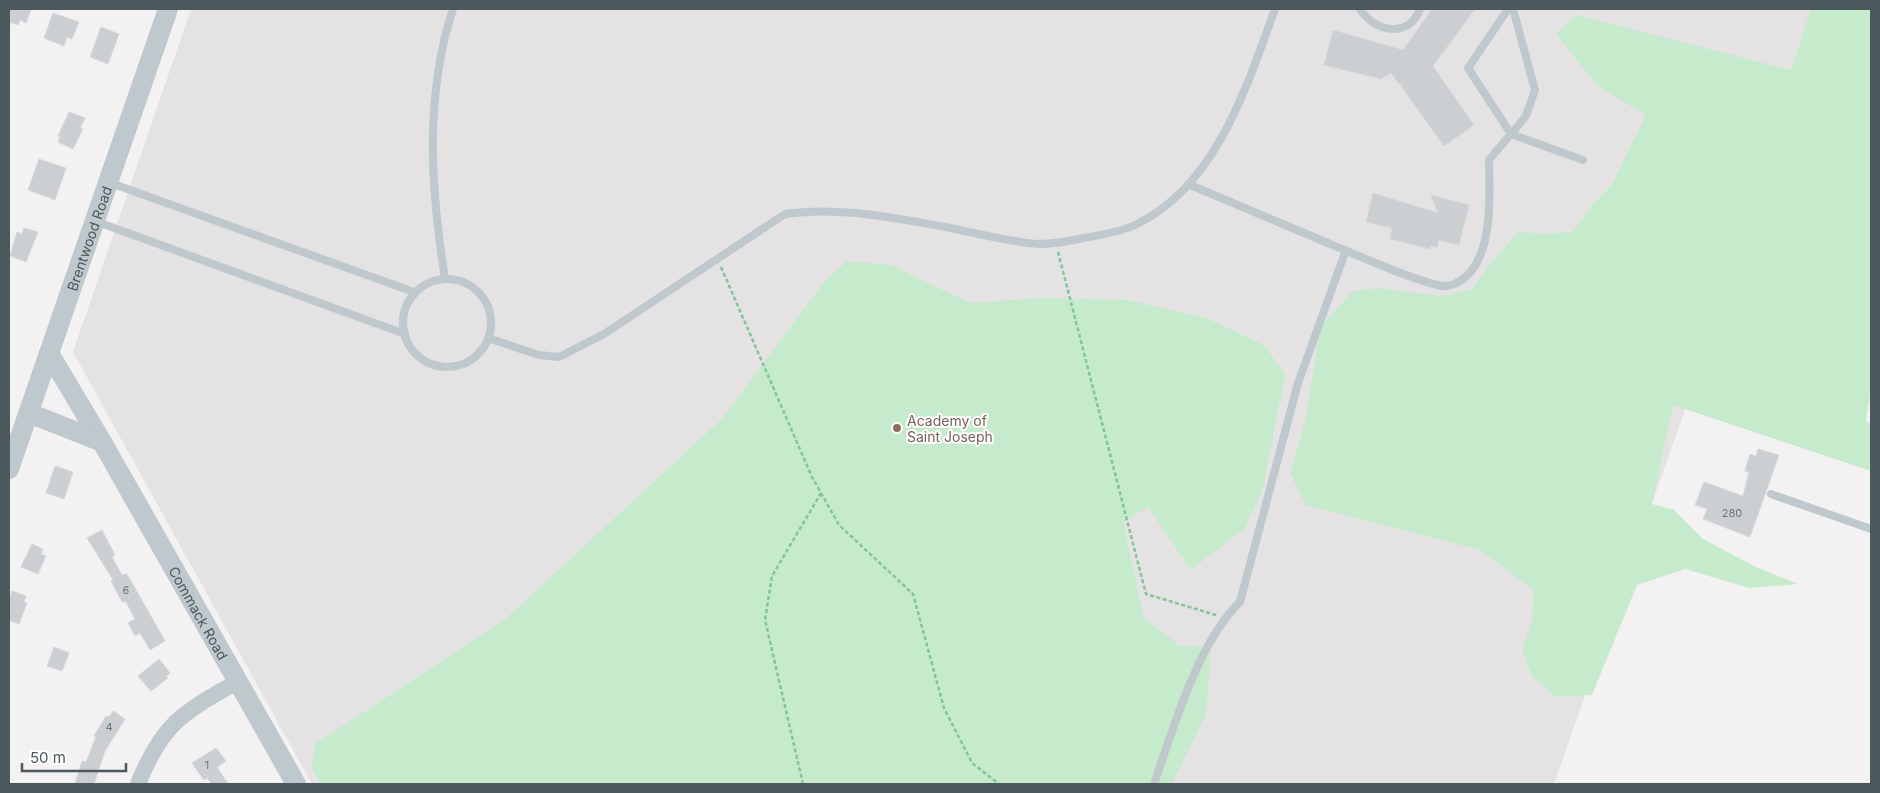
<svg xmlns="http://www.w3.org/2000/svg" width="1880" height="793" font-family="Inter,sans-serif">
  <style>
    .education { fill: #e4e2e3 }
    .green { fill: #c6ebcc }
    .building { fill: #cccfd2; stroke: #d6d9dc }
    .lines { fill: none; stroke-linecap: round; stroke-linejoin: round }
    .path { stroke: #82c596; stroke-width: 2.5; stroke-dasharray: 4 2.5; stroke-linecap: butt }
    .service { stroke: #bfc8cc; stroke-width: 8 }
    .minor { stroke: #bfc8cc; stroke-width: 16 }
    .tertiary { stroke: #bfc8cc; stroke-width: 20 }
    .education-dot { fill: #8d6e63; stroke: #fff; stroke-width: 2 }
    .labels { text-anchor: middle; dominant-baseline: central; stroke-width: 4; stroke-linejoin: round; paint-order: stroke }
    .number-label { font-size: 11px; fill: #6b767a }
    .street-label { font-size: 14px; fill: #4b585c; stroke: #fff }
    .education-label { font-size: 14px; fill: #785e54; stroke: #fff; text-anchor: start }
  </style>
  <rect width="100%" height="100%" fill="#f3f1f2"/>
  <path class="education" d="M191 9H1825L1554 784H312L73 352Z"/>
  <g class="green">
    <path d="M1811 9H1871V390L1866 420 1871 426V471L1673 405 1652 504 1674 510 1703 539 1754 566 1798 584 1749 588 1685 569 1637 585 1592 695 1556 697 1533 677 1522 651 1532 621 1534 590 1480 550 1306 505 1290 473 1305 422 1321 326 1353 291 1379 288 1441 296 1472 289 1492 262 1519 231 1540 234 1573 232 1592 205 1611 186 1646 115 1599 87 1556 34 1576 15 1791 70Z"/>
    <path d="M847 261 891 265 970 303 1039 298 1127 300 1206 318 1264 345 1285 374 1263 488 1245 528 1191 570 1148 507 1123 522 1144 618 1180 646H1211L1206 714 1172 784H321L312 768 315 744 503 621 723 418 824 282Z"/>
  </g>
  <g class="building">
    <path d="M9 9H31L26 23 20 20 18 25 9 22Z"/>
    <path d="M1432 9H1475L1433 66 1474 125 1444 146 1401 86 1402 84H1399L1391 73 1381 79 1324 65 1333 30 1403 50Z"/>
    <path d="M53 13 79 22 72 39 67 37 64 46 44 38Z"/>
    <path d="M101 27 119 34 108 64 90 57Z"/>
    <path d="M69 112 85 118 80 128 83 129 73 149 58 142 60 136H58Z"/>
    <path d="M39 159 66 168 55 200 28 190Z"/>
    <path d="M1373 193 1438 213 1431 195 1469 205 1459 245 1439 240 1437 248 1431 246 1430 249 1390 239 1392 228 1366 222Z"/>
    <path d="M24 228 38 232 26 262 10 256 17 232 22 234Z"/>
    <path d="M1758 449 1779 455 1750 537 1703 519 1707 509 1695 505 1704 482 1743 496 1749 472 1745 471 1750 454 1756 456Z"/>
    <path d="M55 466 73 472 64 499 46 493Z"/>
    <path d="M102 530 115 555 112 557 122 575 127 574 165 641 150 650 140 633 135 636 128 623 135 619 126 602H122L111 581 113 580 87 538Z"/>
    <path d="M32 544 43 549 41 554 46 556 38 574 21 567Z"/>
    <path d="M12 591 26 596 24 602 27 603 19 624 9 620V600Z"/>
    <path d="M54 647 69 653 62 671 47 666Z"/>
    <path d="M159 659 170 673 166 676 168 678 151 691 138 676Z"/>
    <path d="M113 711 125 719 105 751 94 784H75L82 761 86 762 96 737 94 736 106 716 109 717Z"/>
    <path d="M216 748 226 761 217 767 228 784H212L207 778 204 780 192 763Z"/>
  </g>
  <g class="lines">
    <g class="path">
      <path d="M1058 252 1146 594 1216 615"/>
      <path d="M721 267 812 477 839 525 913 594 944 708 972 763 999 784"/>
      <path d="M803 784 765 620 772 576 821 493"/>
    </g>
    <g class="service">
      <path d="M1360 9C1374 32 1409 39 1420 9"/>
      <path d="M1508 9 1468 68 1511 134 1583 160"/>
      <path d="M108 182 414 292"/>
      <path d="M1188 184C1239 206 1291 227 1342 249 1371 261 1413 280 1442 286 1447 287 1456 284 1460 281 1494 261 1490 193 1489 160L1526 116 1535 90 1513 9"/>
      <path d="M95 221 405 334"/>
      <path d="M445 279C431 189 424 97 453 9"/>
      <circle cx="447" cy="323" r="44"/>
      <path d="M488 338 539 355 559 357 604 334 785 214C839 206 893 218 946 227 976 233 1008 242 1039 244 1053 244 1070 241 1084 238 1101 235 1120 232 1135 225 1216 187 1247 86 1275 9"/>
      <path d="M1771 494 1871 529"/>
      <path d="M1154 784C1173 729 1198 642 1240 602L1298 383 1346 250"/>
    </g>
    <path class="minor" d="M138 784C162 724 182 713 237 682"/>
    <g class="tertiary">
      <path id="s1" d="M49 353 102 442 296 784"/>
      <path d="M29 413 102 442"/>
      <path id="s2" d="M9 469 168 9"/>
    </g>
  </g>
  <circle class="education-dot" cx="897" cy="428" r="5"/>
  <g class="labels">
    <g class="number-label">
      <text x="1732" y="513">280</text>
      <text x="126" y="590">6</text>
      <text x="109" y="727">4</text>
      <text x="207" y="765">1</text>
    </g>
    <g class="street-label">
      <text stroke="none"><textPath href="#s2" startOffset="244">Brentwood Road</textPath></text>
      <text stroke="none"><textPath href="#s1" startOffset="300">Commack Road</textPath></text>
    </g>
    <g class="education-label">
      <text x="907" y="420">Academy of<tspan x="907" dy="16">Saint Joseph</tspan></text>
    </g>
  </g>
  <rect width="1880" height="793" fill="none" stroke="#4b585c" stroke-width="20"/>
  <path d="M22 763v8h104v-8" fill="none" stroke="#4b585c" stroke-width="2.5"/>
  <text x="30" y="763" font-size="15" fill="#4b585c" stroke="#ffffff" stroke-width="4" paint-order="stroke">50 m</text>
</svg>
